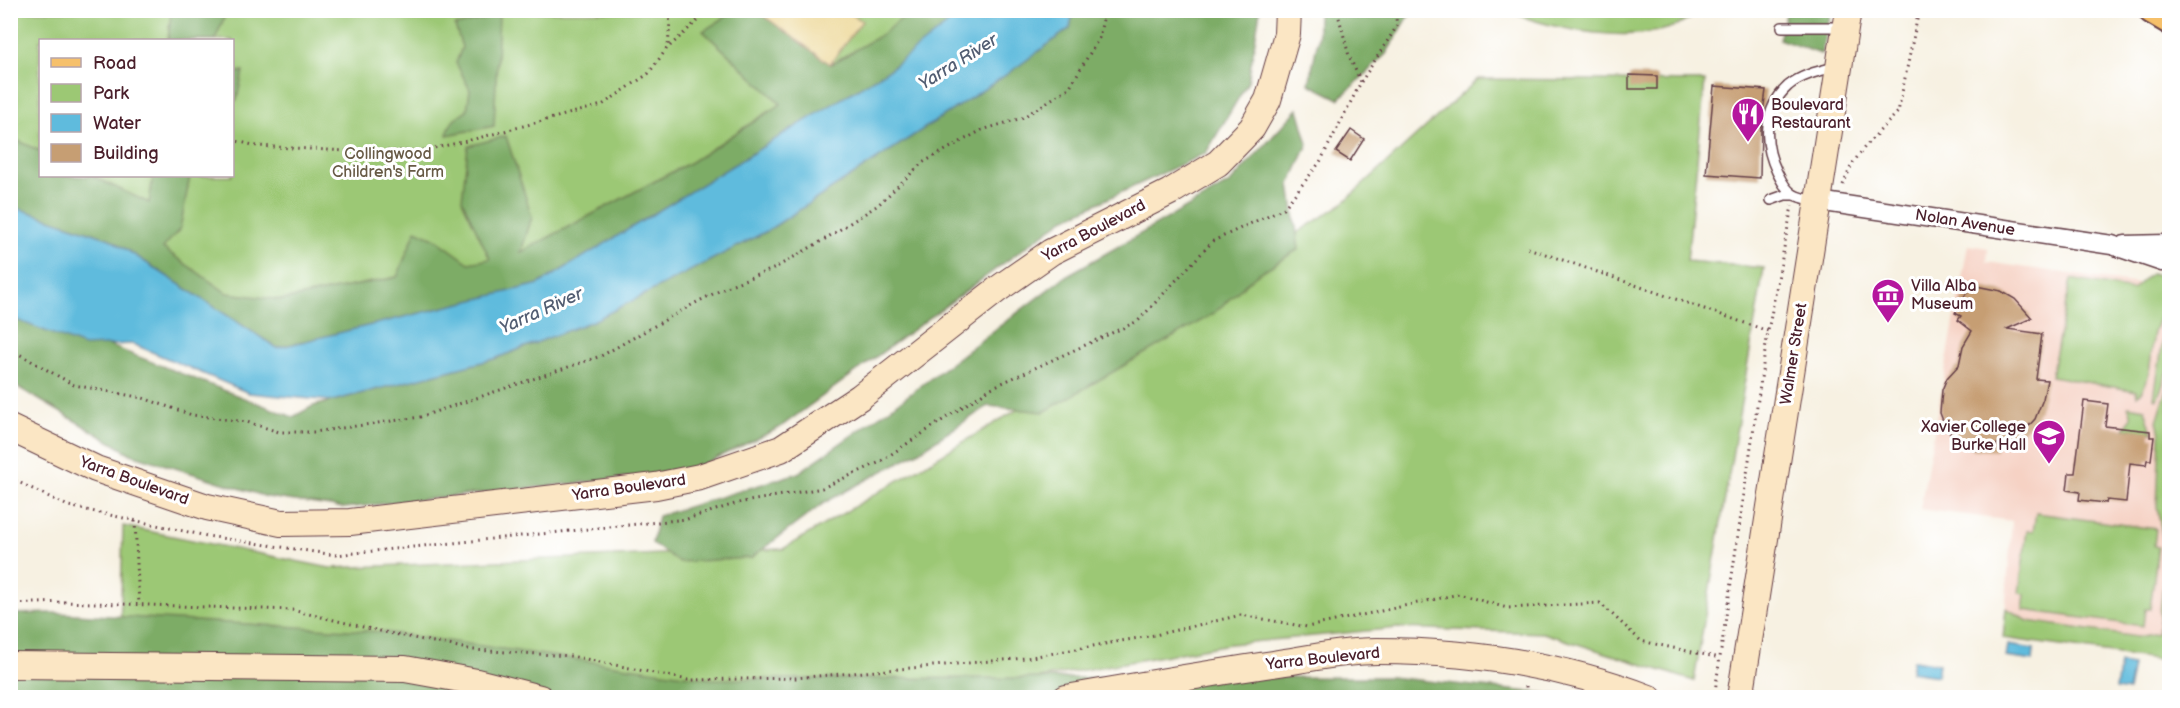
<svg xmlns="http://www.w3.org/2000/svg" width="2180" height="708" font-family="'Balsamiq Sans',sans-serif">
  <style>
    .built { fill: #f6d2c4 }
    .green { fill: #9cc874; stroke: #737450; stroke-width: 1.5; fill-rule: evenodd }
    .forest { fill: #7dac66; stroke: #646648; stroke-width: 1.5 }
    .sand { fill: #eeda9e; stroke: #9c7c64; stroke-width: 1.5 }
    .water { fill: #5fbbdd; stroke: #546d84; stroke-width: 1.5 }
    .building { fill: #c69e73 }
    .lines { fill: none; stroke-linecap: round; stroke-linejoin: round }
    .lane-casing { stroke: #643e46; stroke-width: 12 }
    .street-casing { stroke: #643e46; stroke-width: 21 }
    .secondary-casing { stroke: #643e46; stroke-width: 28 }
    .primary-casing { stroke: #643e46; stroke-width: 32 }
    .path { stroke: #643e46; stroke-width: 3; stroke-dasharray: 1.5 4.5; stroke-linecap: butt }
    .lane { stroke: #fff; stroke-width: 9 }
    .street { stroke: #fff; stroke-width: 18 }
    .secondary { stroke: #fbe6c4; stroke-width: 26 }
    .primary { stroke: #f6c06b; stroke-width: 28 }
    .labels { text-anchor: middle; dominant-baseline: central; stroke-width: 6; stroke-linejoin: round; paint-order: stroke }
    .poi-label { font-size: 16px; fill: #4a1f2b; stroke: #fff; text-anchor: start }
    .park-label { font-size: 16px; fill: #675a45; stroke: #fff }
    .street-label { font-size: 16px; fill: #4a1f2b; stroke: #fff }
    .water-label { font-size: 18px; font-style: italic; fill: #525d72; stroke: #fff }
  </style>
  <rect width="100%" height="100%" fill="#fff"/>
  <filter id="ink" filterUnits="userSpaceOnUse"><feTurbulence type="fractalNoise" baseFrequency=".0167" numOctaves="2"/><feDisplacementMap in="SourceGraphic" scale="12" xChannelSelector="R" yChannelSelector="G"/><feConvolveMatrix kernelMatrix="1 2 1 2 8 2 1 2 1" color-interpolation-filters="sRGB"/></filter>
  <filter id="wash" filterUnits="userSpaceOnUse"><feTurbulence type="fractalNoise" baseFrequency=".008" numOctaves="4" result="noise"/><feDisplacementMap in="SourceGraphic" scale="24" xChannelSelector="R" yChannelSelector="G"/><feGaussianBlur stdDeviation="1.35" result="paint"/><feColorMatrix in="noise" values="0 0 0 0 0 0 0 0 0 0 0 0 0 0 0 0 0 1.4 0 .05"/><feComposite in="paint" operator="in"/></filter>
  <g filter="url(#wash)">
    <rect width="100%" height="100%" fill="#f7f1e2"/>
    <path class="built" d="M1968 245 1988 248 1987 262 2139 284 2151 273 2169 276V662L2003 638 2012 521 1920 509Z"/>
    <g class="green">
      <path d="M449 10 456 12 966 11 539 284 277 348 110 239 11 206V11ZM40 40H232V176H40Z"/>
      <path d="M1509 11H1699C1661 51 1554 32 1509 11Z"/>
      <path d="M1478 79 1705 81 1687 261 1764 268 1694 681 1543 633 1398 628 1230 644 1022 681 619 698 120 633 123 526 330 568 783 549 1072 377 1342 204Z"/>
      <path d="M2151 273 2168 278 2166 292 2163 291C2161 298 2162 304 2162 309 2161 317 2156 325 2154 332 2150 352 2153 382 2137 396L2136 391 2051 376 2071 279 2132 290Z"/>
      <path d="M2169 319V369L2157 399 2154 398 2164 334Z"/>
      <path d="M2169 383V571L2157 507 2160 434 2157 421Z"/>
      <path d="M2128 406 2145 409 2152 432 2124 428 2132 417Z"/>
      <path d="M2036 513 2156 529 2154 546 2158 547 2150 609H2145L2143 626 2023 610 2025 594 2019 593 2027 530 2033 531Z"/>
      <path d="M2164 575 2169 591V661L2003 638 2006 608 2028 621 2137 637 2158 633Z"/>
    </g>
    <g class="forest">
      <path d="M171 11V10L227 11 215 40H168Z"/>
      <path d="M735 11H757L831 64 881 35 911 11H966L890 69 539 284 277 348 110 239 11 206 10 137 40 151V176H92L149 203 153 176H190L180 229 163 248 227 293 282 300 397 277 416 230 434 238 469 263 490 259 462 200 468 146 506 136 532 217 521 252 691 162 781 104 703 31Z"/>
      <path d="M1073 11H1260L1248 82 1206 153 1064 219 779 428 689 471 344 508 267 497 131 454 11 383V307L293 417 313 406 494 359 595 320 767 231 1009 73 1070 28Z"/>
      <path d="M1318 11V10L1412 11 1386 54 1339 99 1309 84 1318 39Z"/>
      <path d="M1787 11H1831L1821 54 1779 39Z"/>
      <path d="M499 15 494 126 447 135C449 123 456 117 467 110L470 90 456 63 462 47 455 26Z"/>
      <path d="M243 71 237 100 233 101V73Z"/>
      <path d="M1298 109 1308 144 1290 184 1299 249 1256 275 1213 314 1044 412 988 406 918 452 824 503 751 558 679 562 652 543 658 516 798 473 902 400 1066 276 1230 183Z"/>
      <path d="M58 613 384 632 712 679 1390 677 1576 697H11L10 614Z"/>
    </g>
    <path class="sand" d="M757 11H847L862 21 830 64Z"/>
    <g class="water">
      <path d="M966 10 1073 11 1070 28 1009 73 767 231 595 320 494 359 332 401 249 393 133 344 84 346 17 320 11 313V206L110 239 277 348 539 284 890 69Z"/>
      <path d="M2008 645 2034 649 2033 661 2006 657Z"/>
      <path d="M1913 660 1939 664 1937 676 1911 672Z"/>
      <path d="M2120 663 2133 665 2128 691 2116 689Z"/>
    </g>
    <g id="blocks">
      <g class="building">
        <path d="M1629 75 1657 76V89H1629Z"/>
        <path d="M1714 86 1766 90 1761 127 1760 178 1706 174Z"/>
        <path d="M1351 130 1364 139 1350 161 1336 152Z"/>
        <path d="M1971 285 2001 291 2015 299 2032 318 2007 329 2042 334 2036 379 2047 380 2043 399 2035 419 2024 431 2010 439 1997 444 1996 451 1974 450 1956 436 1953 437 1945 426 1940 413 1942 390 1947 378 1959 365 1963 346 1972 331 1958 320 1961 316 1955 313Z"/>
        <path d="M2084 401 2108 404 2105 426 2150 431V437H2154L2151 460H2147L2146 465 2130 463 2126 502 2107 500 2106 503 2079 500 2080 492 2067 490 2069 473H2075Z"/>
      </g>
    </g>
  </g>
  <g filter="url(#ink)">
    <use href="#blocks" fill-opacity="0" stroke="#643e46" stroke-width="1.5"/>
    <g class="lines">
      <g class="lane-casing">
        <g id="lane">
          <path d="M1782 27H1843"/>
          <path d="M1771 200 1785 195H1794"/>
          <path d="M1815 200C1808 199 1798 198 1793 194 1785 189 1781 180 1777 172 1763 143 1763 109 1788 86 1801 75 1819 71 1835 67"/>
        </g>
      </g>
      <g class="street-casing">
        <g id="street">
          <path d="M1818 201 2112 245 2162 262"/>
          <path d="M2125 245 2166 244"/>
        </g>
      </g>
      <g class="secondary-casing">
        <g id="secondary">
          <path d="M10 428 96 469 207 507 281 523 350 522 656 486 700 477 781 449 860 397 998 289 1051 252 1170 192 1218 163 1252 128 1268 100 1287 34 1288 10"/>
          <path d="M10 665 405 669 477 682 540 698"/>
          <path d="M1066 698C1135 686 1204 674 1273 664 1307 659 1342 651 1377 651 1469 651 1563 665 1649 698"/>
          <path d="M1740 698 1848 10"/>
        </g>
      </g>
      <g class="primary-casing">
        <path id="primary" d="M2153 10 2170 20"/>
      </g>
      <g class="path">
        <path d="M403 10C436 17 461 25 493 10"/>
        <path d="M675 10 692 16 703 15"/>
        <path d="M670 46 709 10"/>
        <path d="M1361 82 1397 26 1395 10"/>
        <path d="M232 140 257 146 346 151H420L467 141 602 105 648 74 668 47 670 22 667 10"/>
        <path d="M1843 185 1852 164 1867 144 1898 112 1919 10"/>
        <path d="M1528 248 1768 331"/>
        <path d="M10 349 74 385 143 398 192 415 247 422 279 432H314L420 417 601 356 697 302 733 284 773 269 825 239 878 205 922 163 982 130 1022 118 1069 88 1099 38 1105 10"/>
        <path d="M10 478 68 506 207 536 335 555 687 519 738 503 822 488 878 463 991 388 1138 321 1213 241 1284 208 1320 162 1361 82 1349 56 1337 10"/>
        <path d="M135 521 139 605"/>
        <path d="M10 604 64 602 292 610 384 632 473 650 571 656 688 680 795 678 1026 658 1155 635 1241 615 1307 627 1459 594 1507 608 1600 603 1641 641 1720 658"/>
        <path d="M1526 686 1527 698"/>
        <path d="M159 698V686"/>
        <path d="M1714 698 1768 331 1792 206"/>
      </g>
      <use href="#lane" class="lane"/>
      <use href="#street" class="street"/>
      <use href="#secondary" class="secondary"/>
      <use href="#primary" class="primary"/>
    </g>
  </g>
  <defs>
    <g id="restaurant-pin" transform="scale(1.725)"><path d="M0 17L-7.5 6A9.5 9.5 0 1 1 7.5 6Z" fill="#b5179e" stroke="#fff"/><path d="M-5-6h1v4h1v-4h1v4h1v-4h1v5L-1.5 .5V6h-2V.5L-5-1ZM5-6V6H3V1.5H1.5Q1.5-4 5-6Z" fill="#fff"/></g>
    <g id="museum-pin" transform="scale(1.725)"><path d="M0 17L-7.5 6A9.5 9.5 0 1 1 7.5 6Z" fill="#b5179e" stroke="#fff"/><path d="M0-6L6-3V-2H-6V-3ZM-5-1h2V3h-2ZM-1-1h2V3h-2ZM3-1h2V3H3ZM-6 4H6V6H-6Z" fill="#fff"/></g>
    <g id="school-pin" transform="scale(1.725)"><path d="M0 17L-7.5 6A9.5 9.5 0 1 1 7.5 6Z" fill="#b5179e" stroke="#fff"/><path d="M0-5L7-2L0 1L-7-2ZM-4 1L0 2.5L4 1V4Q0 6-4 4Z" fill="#fff"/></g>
  </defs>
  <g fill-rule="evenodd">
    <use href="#restaurant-pin" x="1748" y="114"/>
    <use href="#museum-pin" x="1888" y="295"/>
    <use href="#school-pin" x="2049" y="436"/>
  </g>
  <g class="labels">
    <g class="poi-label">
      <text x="1771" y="105">Boulevard<tspan x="1771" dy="18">Restaurant</tspan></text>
      <text x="1911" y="286">Villa Alba<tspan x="1911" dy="18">Museum</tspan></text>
      <text x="2026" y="427" text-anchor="end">Xavier College<tspan x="2026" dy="18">Burke Hall</tspan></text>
    </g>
    <g class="park-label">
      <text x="388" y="154">Collingwood<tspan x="388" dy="18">Children's Farm</tspan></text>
    </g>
    <g class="street-label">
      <text transform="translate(1965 223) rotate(9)">Nolan Avenue</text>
      <text transform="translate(1094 231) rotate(-28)">Yarra Boulevard</text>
      <text transform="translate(1794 354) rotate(-81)">Walmer Street</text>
      <text transform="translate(134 481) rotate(20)">Yarra Boulevard</text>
      <text transform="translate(629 488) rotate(-8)">Yarra Boulevard</text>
      <text transform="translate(1323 659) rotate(-6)">Yarra Boulevard</text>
    </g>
    <g class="water-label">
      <text transform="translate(958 62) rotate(-32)">Yarra River</text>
      <text transform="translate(541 311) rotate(-24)">Yarra River</text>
    </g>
  </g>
  <rect width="2180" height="708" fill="none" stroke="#fff" stroke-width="36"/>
  <rect x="39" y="39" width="195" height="138" fill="#ffffff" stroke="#b7a5aa" stroke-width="1.5"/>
  <rect x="51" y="58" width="30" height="9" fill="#f6c06b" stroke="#b7a5aa" stroke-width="1.5"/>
  <text x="93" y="69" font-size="18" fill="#4a1f2b">Road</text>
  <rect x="51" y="84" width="30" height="18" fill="#9cc874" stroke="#b7a5aa" stroke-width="1.5"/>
  <text x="93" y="99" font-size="18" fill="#4a1f2b">Park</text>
  <rect x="51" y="114" width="30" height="18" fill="#5fbbdd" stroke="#b7a5aa" stroke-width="1.5"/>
  <text x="93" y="129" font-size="18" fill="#4a1f2b">Water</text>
  <rect x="51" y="144" width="30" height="18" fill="#c69e73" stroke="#b7a5aa" stroke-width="1.5"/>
  <text x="93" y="159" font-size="18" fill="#4a1f2b">Building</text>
</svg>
